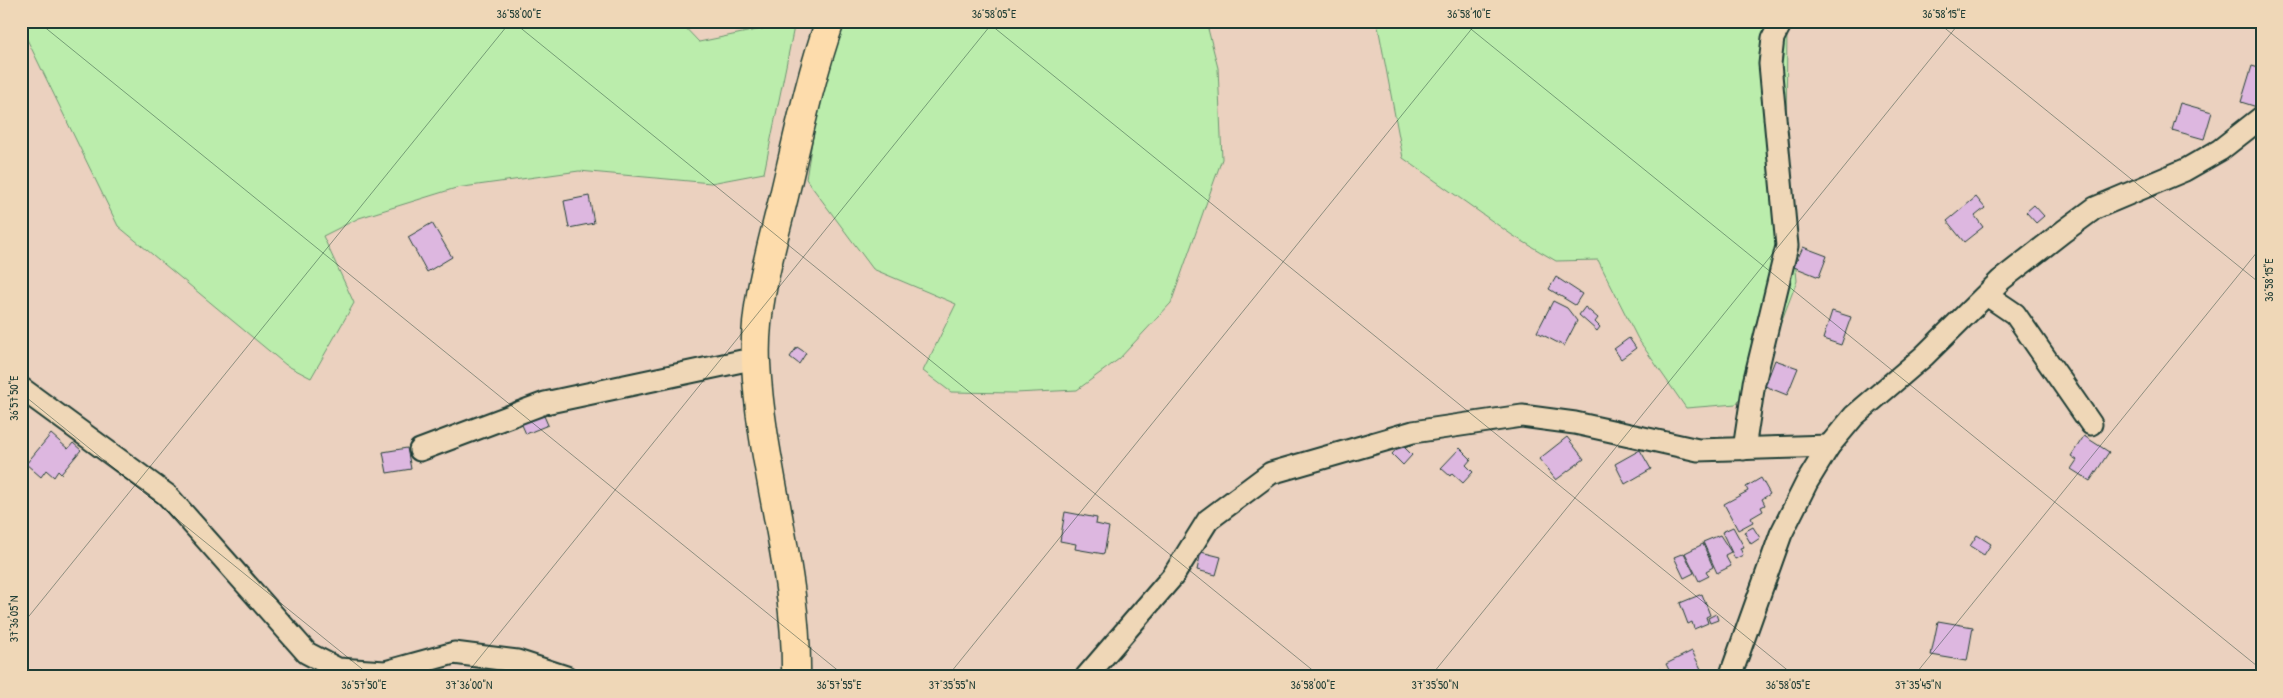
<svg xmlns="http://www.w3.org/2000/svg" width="2283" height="698" font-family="'Patrick Hand',sans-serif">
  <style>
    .green { fill: #bbedac; stroke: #6d9570 }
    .building { fill: #ddb7e0; stroke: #1f3d34 }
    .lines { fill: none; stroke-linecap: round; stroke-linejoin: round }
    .minor-casing { stroke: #1f3d34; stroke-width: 25 }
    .major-casing { stroke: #1f3d34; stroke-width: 31 }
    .minor { stroke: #efd7b7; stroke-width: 21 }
    .major { stroke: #fddcac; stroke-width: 28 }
    .ticks { fill: none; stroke: #1f3d34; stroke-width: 1; stroke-opacity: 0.45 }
    .neatline { fill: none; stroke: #1f3d34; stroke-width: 2 }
    .ticks-label { font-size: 12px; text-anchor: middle; fill: #1f3d34 }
  </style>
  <rect width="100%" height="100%" fill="#ebd1bf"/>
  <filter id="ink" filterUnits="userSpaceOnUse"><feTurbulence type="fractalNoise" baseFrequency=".02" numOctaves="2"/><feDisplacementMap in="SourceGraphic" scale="10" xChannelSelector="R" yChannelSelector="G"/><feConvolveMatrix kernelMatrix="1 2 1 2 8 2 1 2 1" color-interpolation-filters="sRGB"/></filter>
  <g filter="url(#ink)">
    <g class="green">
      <path d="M141 21H679L699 42 795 22 764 173 711 183 579 171 456 188 359 218 323 236 354 303 311 378 286 365 118 226 21 27V23H140Z"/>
      <path d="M847 21H1206L1218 68 1222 159 1171 303 1119 359 1077 390 1015 393 951 392 923 371 956 304 873 269 806 179 817 111 833 47Z"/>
      <path d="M1377 21H1787L1786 153 1797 281 1761 374 1736 404 1686 408 1638 339 1598 260 1556 261 1512 235 1403 158Z"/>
    </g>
    <g class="building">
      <path d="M2252 66 2262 69V94L2257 107 2241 102Z"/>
      <path d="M2180 103 2212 112 2204 139 2172 130Z"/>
      <path d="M589 196 594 223 569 228 564 201Z"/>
      <path d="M1976 197 1985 208 1975 216 1983 227 1964 242 1947 221Z"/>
      <path d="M2034 205 2044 216 2036 223 2026 212Z"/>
      <path d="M432 223 452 257 427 272 408 237Z"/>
      <path d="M1803 247 1827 256 1819 277 1794 267Z"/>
      <path d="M1556 277 1582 294 1575 305 1549 289Z"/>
      <path d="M1553 301 1567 308 1577 321 1564 346 1537 332Z"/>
      <path d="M1585 307 1598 318 1595 322 1600 327 1597 331 1579 315Z"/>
      <path d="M1832 311 1851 317 1841 345 1823 339Z"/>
      <path d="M1629 338 1636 348 1621 359 1614 349Z"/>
      <path d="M797 347 806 353 799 364 790 357Z"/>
      <path d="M1775 360 1798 368 1787 395 1765 386Z"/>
      <path d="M541 409 548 425 526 434 519 418Z"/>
      <path d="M51 434 68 449 73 443 81 450 61 474 58 471 54 477 46 470 41 477 26 464Z"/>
      <path d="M2084 436 2109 452 2090 481 2071 469 2077 460 2071 456Z"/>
      <path d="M1567 437 1584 459 1556 480 1539 459Z"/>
      <path d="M1401 444 1412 455 1403 465 1392 454Z"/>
      <path d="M407 448 411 469 387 473 383 452Z"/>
      <path d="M1460 448 1471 459 1466 465 1473 472 1463 483 1452 473 1450 476 1441 468Z"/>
      <path d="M1640 450 1651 469 1625 484 1615 464Z"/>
      <path d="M1761 478 1770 494 1762 499 1765 505 1761 507 1763 511 1751 518 1753 522 1738 530 1724 504 1748 491 1746 487Z"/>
      <path d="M1065 512 1097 518 1096 524 1109 527 1104 554 1075 549 1076 544 1060 541Z"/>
      <path d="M1733 527 1744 547 1740 548 1743 555 1735 559 1722 532Z"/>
      <path d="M1753 527 1760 538 1751 544 1744 532Z"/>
      <path d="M1720 535 1731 552 1725 555 1731 566 1717 573 1703 542Z"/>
      <path d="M1977 535 1991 544 1984 555 1970 546Z"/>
      <path d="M1703 544 1713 567 1706 571 1709 576 1699 581 1685 553Z"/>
      <path d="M1201 552 1221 557 1216 575 1197 570Z"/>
      <path d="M1684 553 1694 573 1684 578 1674 557Z"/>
      <path d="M1702 594 1710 615 1706 617 1708 623 1694 629 1692 622 1688 624 1680 603Z"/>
      <path d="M1716 614 1718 620 1710 623 1708 618Z"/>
      <path d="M1938 621 1973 627 1967 661 1931 655Z"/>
      <path d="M1692 651 1704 675 1701 677H1668L1665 672 1669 670 1666 664Z"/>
      <path d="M1661 669 1665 677H1657L1655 672Z"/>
    </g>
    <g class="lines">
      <g class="minor-casing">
        <g id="minor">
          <path d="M1987 295 2015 314 2091 424"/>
          <path d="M21 388 167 495 307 653 338 669 385 672 454 653 517 661 566 677"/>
          <path d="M1744 449 1754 383 1787 246 1770 64 1773 38 1782 21"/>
          <path d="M420 450 545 403 742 361"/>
          <path d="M1086 677 1173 576 1208 520 1271 473 1413 432 1522 416 1575 423 1698 450 1829 446"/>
          <path d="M1730 677 1781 534 1807 482 1829 446 1854 416 1924 356 2001 280 2064 231 2095 208 2185 170 2220 150 2262 117"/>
        </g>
      </g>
      <g class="major-casing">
        <path id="major" d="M796 677C798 570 761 469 756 363 753 307 771 250 784 196 798 137 810 78 830 21"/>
      </g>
      <use href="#minor" class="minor"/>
      <use href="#major" class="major"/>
    </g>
  </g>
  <path class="ticks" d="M37 21 846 677M512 21 1321 677M986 21 1796 677M1461 21 2262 670M1936 21 2262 285M21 30 28 21M21 393 372 677M21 626 511 21M464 677 994 21M947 677 1478 21M1430 677 1961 21M1913 677 2262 246"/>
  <rect width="2283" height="698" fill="none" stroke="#efd7b7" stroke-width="55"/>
  <rect x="28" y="28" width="2228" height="642" class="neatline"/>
  <g class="ticks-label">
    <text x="519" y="18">36°58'00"E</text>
    <text x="994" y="18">36°58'05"E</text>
    <text x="1469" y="18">36°58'10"E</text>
    <text x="1944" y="18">36°58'15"E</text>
    <text transform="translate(2269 280) rotate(-90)" y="4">36°58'15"E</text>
    <text transform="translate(14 398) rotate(-90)" y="4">36°57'50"E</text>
    <text transform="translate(14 619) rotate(-90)" y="4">37°36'05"N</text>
    <text x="364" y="689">36°57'50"E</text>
    <text x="469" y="689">37°36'00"N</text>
    <text x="839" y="689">36°57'55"E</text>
    <text x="952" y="689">37°35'55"N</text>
    <text x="1313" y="689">36°58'00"E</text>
    <text x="1435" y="689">37°35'50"N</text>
    <text x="1788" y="689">36°58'05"E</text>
    <text x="1918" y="689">37°35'45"N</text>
  </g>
</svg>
